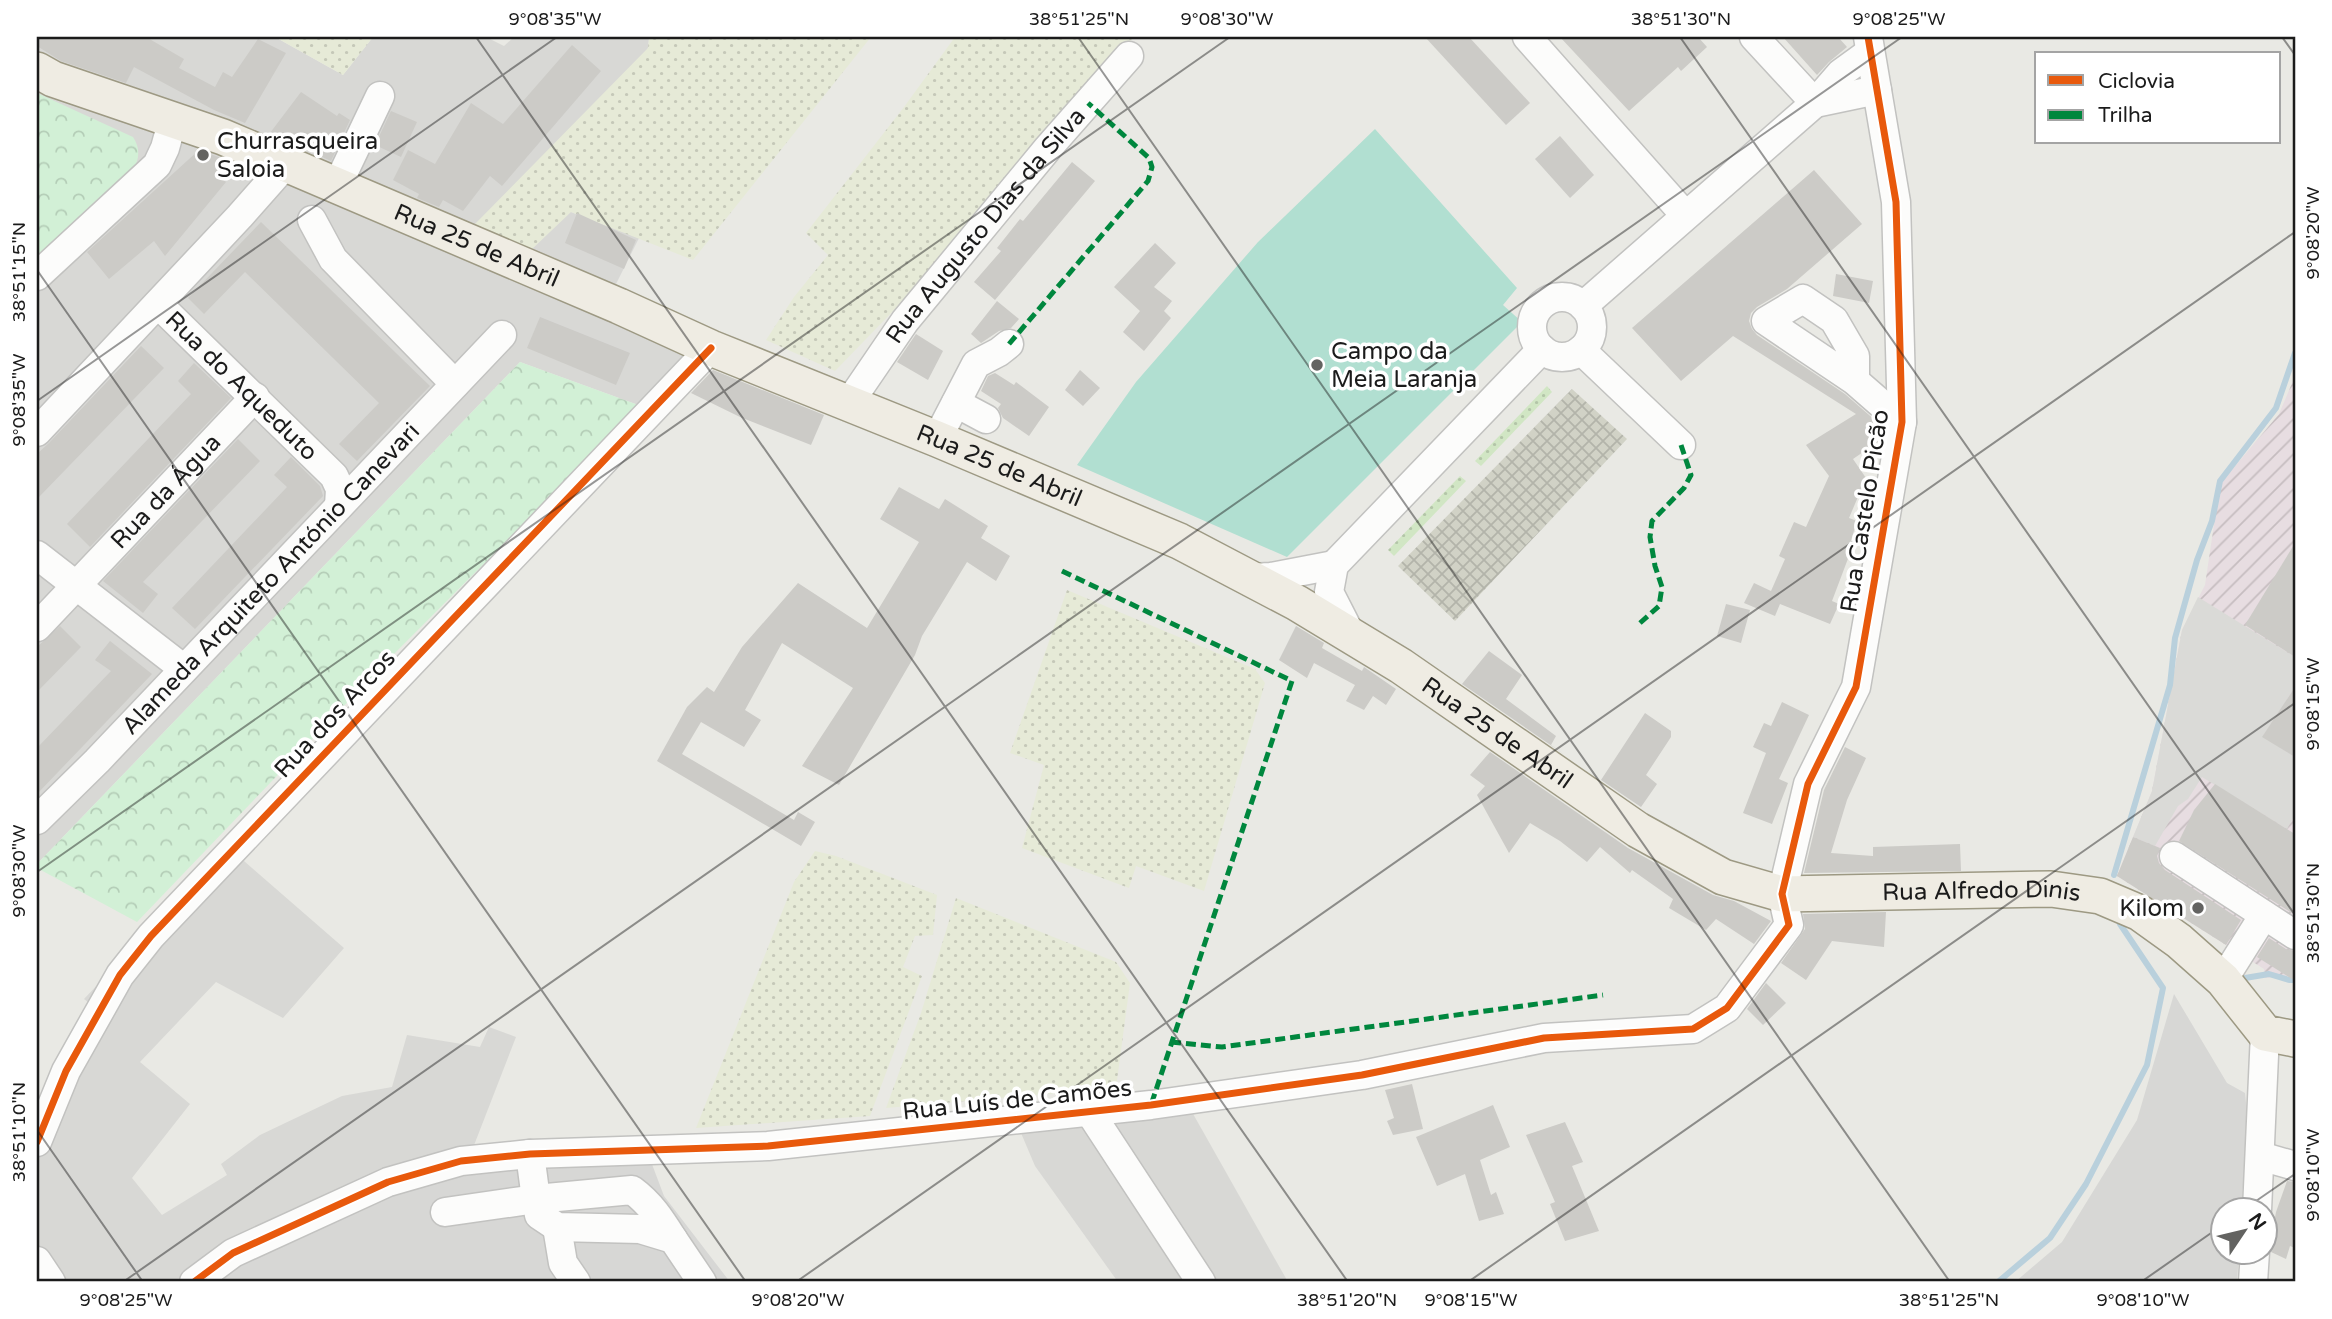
<svg xmlns="http://www.w3.org/2000/svg" width="2332" height="1319" font-family="'Varela Round',sans-serif">
  <style>
    .residential { fill: #d8d8d5 }
    .industrial { fill: url(#industrial-furrows) }
    .religious { fill: #d7d7d5 }
    .construction { fill: url(#construction-cross-hatch) }
    .farmland { fill: url(#farmland-dots) }
    .grass { fill: url(#grass-dots) }
    .park { fill: url(#park-crowns) }
    .pitch { fill: #b1dfd1 }
    .parking { fill: #dadad7 }
    .lines { fill: none; stroke-linecap: round; stroke-linejoin: round }
    .stream { stroke: #b9d0dc; stroke-width: 6 }
    .building { fill: #cccbc7 }
    .minor-casing { stroke: #c2c2c0; stroke-width: 31 }
    .major-casing { stroke: #9d9983; stroke-width: 38 }
    .minor { stroke: #fcfcfb; stroke-width: 28 }
    .major { stroke: #efece3; stroke-width: 35 }
    .quiet { stroke: #00873e; stroke-width: 5; stroke-dasharray: 10 5; stroke-linecap: butt }
    .cycleway-casing { stroke: #fff; stroke-width: 11 }
    .cycleway { stroke: #e8590c; stroke-width: 7 }
    .ticks { fill: none; stroke: #1b1b1b; stroke-width: 2; stroke-opacity: 0.45 }
    .poi-dot { fill: #636361; stroke: #fff; stroke-width: 2.5 }
    .labels { text-anchor: middle; dominant-baseline: central; stroke-width: 7; stroke-linejoin: round; paint-order: stroke }
    .poi-label { font-size: 24px; fill: #1b1b1b; stroke: #fff; text-anchor: start }
    .street-label { font-size: 24px; fill: #1b1b1b; stroke: #fff }
    .neatline { fill: none; stroke: #1b1b1b; stroke-width: 2.5 }
    .ticks-label { font-size: 18px; text-anchor: middle; fill: #1b1b1b }
  </style>
  <defs>
    <pattern id="industrial-furrows" width="10" height="10" patternUnits="userSpaceOnUse" patternTransform="scale(1.75)"><rect width="10" height="10" fill="#e7dde1"/><path d="M-1 1l2-2M0 10L10 0M9 11l2-2" fill="none" stroke="#c6bdc0"/></pattern>
    <pattern id="construction-cross-hatch" width="8" height="8" patternUnits="userSpaceOnUse" patternTransform="scale(1.75)"><rect width="8" height="8" fill="#d1d2c6"/><path d="M0 0l8 8M0 8l8-8" fill="none" stroke="#b3b4aa"/></pattern>
    <pattern id="farmland-dots" width="8" height="8" patternUnits="userSpaceOnUse" patternTransform="scale(1.75)"><rect width="8" height="8" fill="#e6ead7"/><path d="M2 2h.1M6 6h.1" fill="none" stroke="#c5c8b8" stroke-width="1.8" stroke-linecap="round"/></pattern>
    <pattern id="grass-dots" width="8" height="8" patternUnits="userSpaceOnUse" patternTransform="scale(1.75)"><rect width="8" height="8" fill="#d1e6c4"/><path d="M2 2h.1M6 6h.1" fill="none" stroke="#b3c5a8" stroke-width="1.8" stroke-linecap="round"/></pattern>
    <pattern id="park-crowns" width="20" height="18" patternUnits="userSpaceOnUse" patternTransform="scale(1.75)"><rect width="20" height="18" fill="#d2f0d6"/><path d="M2 6a3 3 0 1 1 6 0M12 15a3 3 0 1 1 6 0" fill="none" stroke="#b4cdb7"/></pattern>
  </defs>
  <rect width="100%" height="100%" fill="#e9e9e4"/>
  <g class="residential">
    <path d="M37 37H275L343 75 373 37H486L504 46 514 37H646L649 38 648 48 571 212 639 238 616 284 704 327 690 348 641 406 520 362 37 864Z"/>
    <path d="M228 847 344 948 283 1018 216 982 140 1062 190 1104 132 1178 162 1215 227 1175 221 1164 260 1135 342 1096 392 1087 407 1035 480 1047 489 1027 516 1037 464 1171 214 1282H37V1121L93 1006 84 999Z"/>
    <path d="M1192 1112 1288 1282H1118L1035 1166 1021 1133Z"/>
  </g>
  <path class="industrial" d="M2295 376V981L2290 982 2275 977 2265 978 2264 969 2117 876 2152 791 2182 630 2205 585 2220 484 2279 414Z"/>
  <g class="religious">
    <path d="M2174 994 2227 1083 2245 1093 2248 1122 2241 1210H2224V1252L2239 1253 2237 1282H2015L2062 1242 2137 1120Z"/>
    <path d="M650 1159 664 1196 730 1282H214L240 1264 388 1191 464 1171Z"/>
  </g>
  <path class="construction" d="M1572 389 1627 439 1455 621 1398 566Z"/>
  <g class="farmland">
    <path d="M275 37H373L343 75Z"/>
    <path d="M647 37H871L693 260 571 212 530 251 475 224 648 48 649 38Z"/>
    <path d="M955 37H1134L1057 117 898 306 835 371 766 340 794 297 828 255 806 233 904 107Z"/>
    <path d="M1067 590 1255 669 1265 683 1204 891 1136 866 1129 888 1022 848 1044 765 1010 753Z"/>
    <path d="M815 851 836 856 937 895 933 935 915 936 903 967 922 976 870 1116 696 1128 794 882Z"/>
    <path d="M956 898 1116 962 1130 983 1116 1088 886 1108 921 1013Z"/>
  </g>
  <g class="grass">
    <path d="M1547 386 1552 392 1481 466 1475 461Z"/>
    <path d="M1460 476 1466 481 1394 556 1388 550Z"/>
  </g>
  <g class="park">
    <path d="M37 93 133 137C140 148 140 158 133 170L37 256Z"/>
    <path d="M520 362 641 406 383 665 137 922 37 868V864Z"/>
  </g>
  <path class="pitch" d="M1375 129 1517 288 1503 305 1522 322 1287 557 1077 465 1136 382 1258 242Z"/>
  <path class="parking" d="M2198 597 2295 657V687L2263 736 2295 757V815L2287 829 2202 777 2188 799 2178 806 2155 846 2133 837 2152 791 2182 630Z"/>
  <g class="lines">
    <g class="stream">
      <path d="M2114 875 2170 685 2175 638 2197 560 2212 521 2220 481 2276 408 2295 353"/>
      <path d="M2245 978 2269 974 2289 980H2295"/>
      <path d="M1998 1282 2050 1238 2086 1184 2147 1065 2163 988 2120 924"/>
    </g>
  </g>
  <g class="building">
    <path d="M37 37H146L184 59 179 68 215 87 223 72 232 77 258 39 286 53 245 123 214 110 134 67 126 83 61 61 37 46Z"/>
    <path d="M1425 37H1469L1530 103 1506 125Z"/>
    <path d="M1560 37H1698L1707 47 1681 71 1678 67 1629 111Z"/>
    <path d="M1783 37H1838L1847 47 1829 62 1817 75Z"/>
    <path d="M572 45 601 71 502 186 490 176 463 211 443 200 439 207 417 198 419 194 393 180 408 150 435 164 471 103 503 124Z"/>
    <path d="M301 92 337 116 339 113 350 120 331 161 270 133Z"/>
    <path d="M391 111 417 122 401 157 375 145Z"/>
    <path d="M1560 136 1594 175 1570 198 1535 159Z"/>
    <path d="M199 150 224 159 215 174 226 182 165 256 154 241 109 279 87 252Z"/>
    <path d="M1072 162 1095 181 995 300 974 282 1001 251 997 248 1020 219 1023 221Z"/>
    <path d="M1814 170 1862 224 1787 289 1757 307 1751 313 1749 321 1752 329 1757 335 1845 394 1884 428 1882 439 1853 459 1866 478 1849 518 1857 521 1849 547 1852 548 1832 601 1839 604 1830 624 1780 604 1775 616 1744 603 1754 583 1771 591 1785 559 1779 556 1794 522 1806 527 1829 476 1806 445 1856 414 1733 336 1681 381 1632 328Z"/>
    <path d="M577 213 636 240 624 269 565 243Z"/>
    <path d="M261 222 430 386 357 461 339 444 379 403 245 272 204 314 188 298Z"/>
    <path d="M1155 243 1176 263 1154 287 1172 301 1164 311 1171 318 1144 351 1123 332 1140 311 1114 287Z"/>
    <path d="M1836 274 1873 281 1869 303 1833 296Z"/>
    <path d="M997 301 1019 319 1011 328 999 331 981 343 971 334Z"/>
    <path d="M540 317 630 353 616 385 527 348Z"/>
    <path d="M916 334 943 351 928 380 897 362Z"/>
    <path d="M141 346 164 368 37 499V454L49 443Z"/>
    <path d="M194 363 231 398 90 547 67 524 191 394 178 381Z"/>
    <path d="M713 370 824 415 811 445 740 417 691 393Z"/>
    <path d="M1080 370 1100 388 1083 406 1065 390Z"/>
    <path d="M995 373 1014 385 1016 382 1049 407 1029 436 1003 418 998 408 1001 404 981 391 988 376Z"/>
    <path d="M238 439 260 461 143 582 158 594 143 613 103 581Z"/>
    <path d="M291 457 320 486 323 496 195 629 172 608 287 487 274 475Z"/>
    <path d="M899 487 939 509 945 499 988 526 981 538 1010 556 996 581 967 562 922 636 915 655 839 785 802 766 853 688 782 643 745 710 761 720 744 747 701 722 682 754 794 820 798 812 815 822 801 846 657 761 687 707 707 687 714 692 742 647 798 583 867 628 919 542 880 519Z"/>
    <path d="M2295 543V657L2245 625Z"/>
    <path d="M1726 604 1750 610 1741 643 1717 636Z"/>
    <path d="M60 626 81 647 37 692V647Z"/>
    <path d="M1296 626 1324 643 1322 648 1362 671 1364 667 1396 689 1386 705 1373 696 1364 710 1346 701 1355 685 1314 663 1307 678 1279 660Z"/>
    <path d="M110 641 152 674 37 794V748L111 671 95 660Z"/>
    <path d="M1489 651 1522 675 1506 699 1556 736 1551 745 1565 755 1462 684Z"/>
    <path d="M2295 687V757L2262 737Z"/>
    <path d="M1782 702 1809 715 1779 779 1788 783 1772 824 1743 813 1766 753 1753 747 1764 723 1771 726Z"/>
    <path d="M1645 713 1671 731V737L1646 775 1657 784 1641 807 1601 780Z"/>
    <path d="M1845 747 1866 758 1847 800 1831 853 1873 856V847L1960 844 1961 871 1804 873 1824 790Z"/>
    <path d="M1490 752 1628 848 1713 895 1734 901 1771 921 1754 944 1716 919 1706 930 1669 908 1673 899 1632 870 1630 873 1600 847 1587 862 1560 841 1530 823 1509 853 1477 795 1485 786 1470 775Z"/>
    <path d="M2215 784 2295 834V915L2179 841 2194 810Z"/>
    <path d="M2133 837 2160 848 2157 856 2159 863 2165 870 2241 920 2226 945 2117 876Z"/>
    <path d="M1886 912 1884 947 1832 941 1806 980 1781 963 1805 929 1803 914Z"/>
    <path d="M2269 938 2286 949 2295 951V981L2257 957Z"/>
    <path d="M1766 983 1786 1003 1763 1025 1747 1009Z"/>
    <path d="M1412 1084 1423 1129 1393 1135 1387 1121 1394 1118 1385 1090Z"/>
    <path d="M1493 1105 1510 1147 1480 1160 1491 1195 1496 1192 1504 1214 1479 1221 1465 1174 1437 1186 1416 1137Z"/>
    <path d="M1565 1122 1583 1162 1572 1166 1599 1231 1565 1241 1550 1204 1555 1202 1526 1135Z"/>
    <path d="M2287 1181 2295 1182V1248L2290 1246 2286 1259 2271 1252 2270 1245 2276 1212Z"/>
  </g>
  <g class="lines">
    <g class="minor-casing">
      <g id="minor">
        <path d="M1527 37 1685 215"/>
        <path d="M1754 37 1815 103"/>
        <path d="M1815 103 1877 90"/>
        <path d="M337 186 380 96"/>
        <path d="M312 220 333 259 455 384"/>
        <path d="M37 276 157 165 165 148 173 119"/>
        <circle cx="1562" cy="327" r="30"/>
        <path id="s1" d="M158 304 334 476 340 489 339 506"/>
        <path d="M1583 306 1815 103 1841 73 1870 52"/>
        <path d="M1581 350 1681 445"/>
        <path d="M1855 381V356L1834 320 1803 299 1766 321 1855 381 1902 422"/>
        <path id="s2" d="M849 403 905 321 1048 148 1129 56"/>
        <path d="M956 403 986 419"/>
        <path d="M37 432 240 216 286 164"/>
        <path d="M937 439 976 364 999 352 1009 344"/>
        <path d="M37 555 184 669"/>
        <path d="M1249 578 1271 577 1334 565"/>
        <path id="s3" d="M37 627 255 397"/>
        <path d="M1352 637 1329 592 1334 565 1542 349"/>
        <path id="s4" d="M37 820 97 761 502 335"/>
        <path d="M2174 856 2295 935"/>
        <path d="M2223 980 2264 915"/>
        <path d="M1089 1111 1201 1282"/>
        <path d="M37 1142 66 1071 120 975 151 936 711 348"/>
        <path d="M530 1154 536 1199 632 1190C651 1204 661 1220 673 1239"/>
        <path d="M2260 1156 2295 1166"/>
        <path d="M2257 1210 2265 1033"/>
        <path d="M445 1212 536 1199 539 1215 557 1227 640 1229 673 1239 702 1282"/>
        <path d="M557 1227 563 1263 576 1282"/>
        <path d="M37 1261 51 1282"/>
        <path d="M194 1282 233 1253 388 1182 461 1161 530 1154 768 1146 1151 1105 1362 1075 1544 1038 1693 1029 1727 1008 1789 925 1782 894 1808 784 1856 687 1902 422 1896 202 1868 37"/>
        <path d="M2253 1282 2255 1252"/>
      </g>
    </g>
    <g class="major-casing">
      <g id="major">
        <path id="s5" d="M37 70 53 79 223 137 619 306 711 348 937 439 1179 541 1297 603 1401 666 1638 830 1723 877 1782 894 2051 889 2100 896 2140 913 2179 941 2223 980 2265 1033 2295 1039"/>
      </g>
    </g>
    <use href="#minor" class="minor"/>
    <use href="#major" class="major"/>
    <g class="quiet">
      <path d="M1009 344 1148 181 1152 167 1149 158 1088 103"/>
      <path d="M1062 571 1292 681 1151 1105"/>
      <path d="M1640 623 1659 606 1662 587 1655 566 1650 537 1652 521 1684 488 1691 475 1681 445"/>
      <path d="M1171 1042 1222 1047 1603 995"/>
    </g>
    <g class="cycleway-casing">
      <g id="cycleway">
        <path d="M37 1142 66 1071 120 975 151 936 711 348"/>
        <path d="M194 1282 233 1253 388 1182 461 1161 530 1154 768 1146 1151 1105 1362 1075 1544 1038 1693 1029 1727 1008 1789 925 1782 894 1808 784 1856 687 1902 422 1896 202 1868 37"/>
      </g>
    </g>
    <use href="#cycleway" class="cycleway"/>
  </g>
  <path class="ticks" d="M476 37 1348 1282M1078 37 1950 1282M1680 37 2295 915M2282 37 2295 55M37 270 746 1282M37 401 557 37M37 872 1230 37M37 1130 143 1282M2243 1210 2295 1174M123 1282 1902 37M796 1282 2295 232M1468 1282 2295 703M2141 1282 2224 1224"/>
  <g class="poi-dot">
    <circle cx="203" cy="155" r="7"/>
    <circle cx="1317" cy="365" r="7"/>
    <circle cx="2198" cy="908" r="7"/>
  </g>
  <g class="labels">
    <g class="poi-label">
      <text x="217" y="141">Churrasqueira<tspan x="217" dy="28">Saloia</tspan></text>
      <text x="1331" y="351">Campo da<tspan x="1331" dy="28">Meia Laranja</tspan></text>
      <text x="2184" y="908" text-anchor="end">Kilom</text>
    </g>
    <g class="street-label">
      <text stroke="none"><textPath href="#s2" startOffset="224">Rua Augusto Dias da Silva</textPath></text>
      <text stroke="none"><textPath href="#s5" startOffset="474">Rua 25 de Abril</textPath></text>
      <text stroke="none"><textPath href="#s1" startOffset="117">Rua do Aqueduto</textPath></text>
      <text stroke="none"><textPath href="#s5" startOffset="1041">Rua 25 de Abril</textPath></text>
      <text stroke="none"><textPath href="#s3" startOffset="187">Rua da Água</textPath></text>
      <text transform="translate(1865 511) rotate(-81)">Rua Castelo Picão</text>
      <text stroke="none"><textPath href="#s4" startOffset="336">Alameda Arquiteto António Canevari</textPath></text>
      <text transform="translate(335 714) rotate(-47)">Rua dos Arcos</text>
      <text stroke="none"><textPath href="#s5" startOffset="1608">Rua 25 de Abril</textPath></text>
      <text stroke="none"><textPath href="#s5" startOffset="2137">Rua Alfredo Dinis</textPath></text>
      <text transform="translate(1017 1100) rotate(-6)">Rua Luís de Camões</text>
    </g>
  </g>
  <rect width="2332" height="1319" fill="none" stroke="#ffffff" stroke-width="77"/>
  <rect x="2035" y="52" width="245" height="91" fill="#ffffff" stroke="#a4a4a4" stroke-width="2"/>
  <rect x="2048" y="75" width="35" height="10" fill="#e8590c" stroke="#a4a4a4" stroke-width="2"/>
  <text x="2098" y="88" font-size="21" fill="#1b1b1b">Ciclovia</text>
  <rect x="2048" y="110" width="35" height="10" fill="#00873e" stroke="#a4a4a4" stroke-width="2"/>
  <text x="2098" y="122" font-size="21" fill="#1b1b1b">Trilha</text>
  <g transform="translate(2244 1231) rotate(55)"><circle r="33" fill="#ffffff" stroke="#a4a4a4" stroke-width="2"/>
  <path d="M0-5L12 26L0 18L-12 26Z" fill="#636361"/>
  <text y="-10" font-size="19" font-weight="bold" text-anchor="middle" fill="#1b1b1b">N</text>
  </g>
  <rect x="38" y="38" width="2256" height="1242" class="neatline"/>
  <g class="ticks-label">
    <text x="555" y="25">9°08'35"W</text>
    <text x="1079" y="25">38°51'25"N</text>
    <text x="1227" y="25">9°08'30"W</text>
    <text x="1681" y="25">38°51'30"N</text>
    <text x="1899" y="25">9°08'25"W</text>
    <text transform="translate(2313 233) rotate(-90)" y="6">9°08'20"W</text>
    <text transform="translate(19 272) rotate(-90)" y="6">38°51'15"N</text>
    <text transform="translate(19 400) rotate(-90)" y="6">9°08'35"W</text>
    <text transform="translate(2313 704) rotate(-90)" y="6">9°08'15"W</text>
    <text transform="translate(19 871) rotate(-90)" y="6">9°08'30"W</text>
    <text transform="translate(2313 913) rotate(-90)" y="6">38°51'30"N</text>
    <text transform="translate(19 1132) rotate(-90)" y="6">38°51'10"N</text>
    <text transform="translate(2313 1175) rotate(-90)" y="6">9°08'10"W</text>
    <text x="126" y="1306">9°08'25"W</text>
    <text x="798" y="1306">9°08'20"W</text>
    <text x="1347" y="1306">38°51'20"N</text>
    <text x="1471" y="1306">9°08'15"W</text>
    <text x="1949" y="1306">38°51'25"N</text>
    <text x="2143" y="1306">9°08'10"W</text>
  </g>
</svg>
